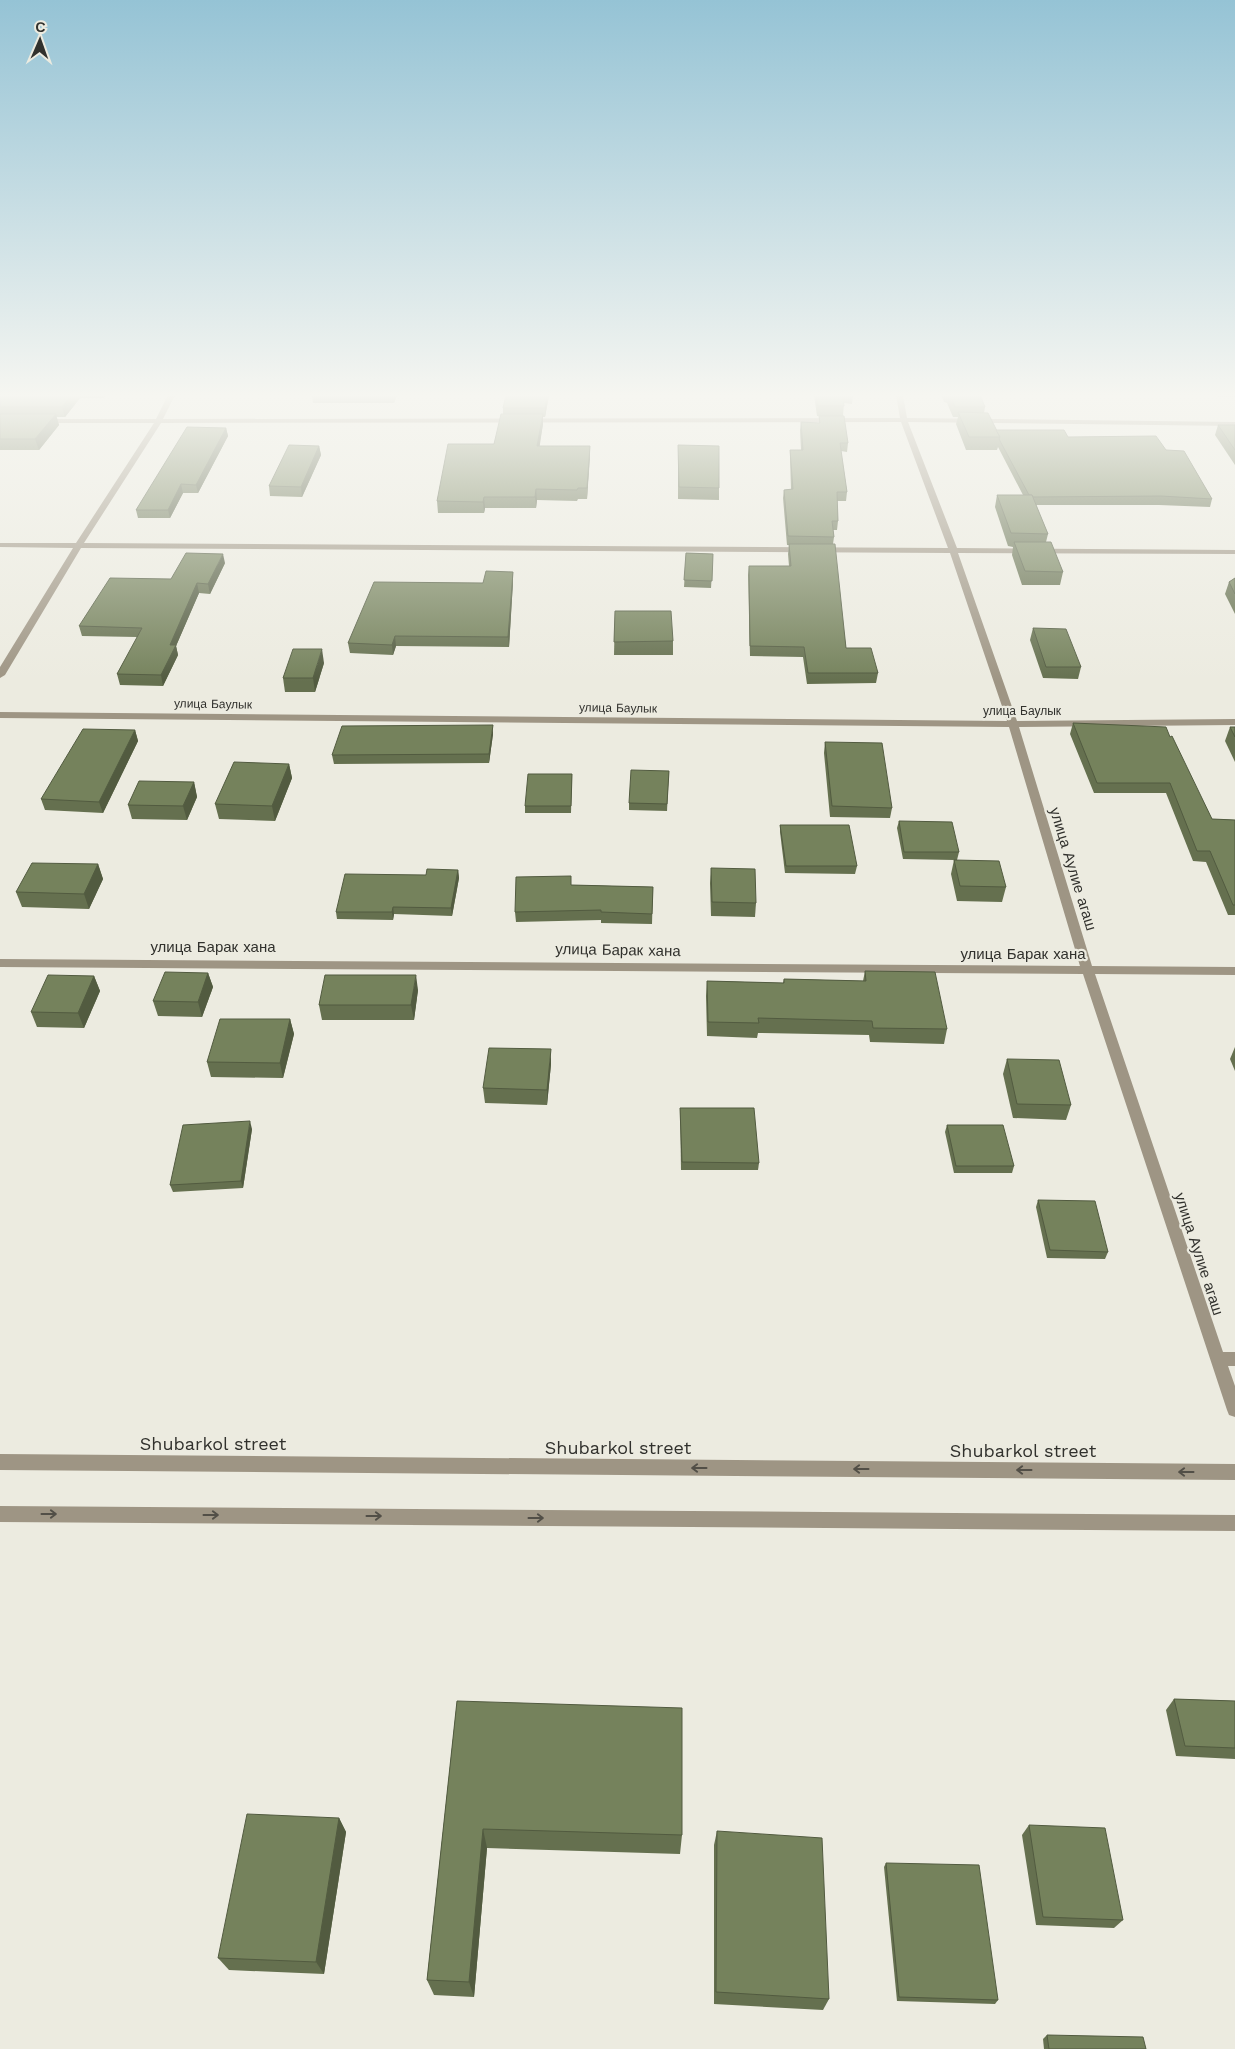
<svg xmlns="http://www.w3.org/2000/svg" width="1235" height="2049" font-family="'Work Sans',sans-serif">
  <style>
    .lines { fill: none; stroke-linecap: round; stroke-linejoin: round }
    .minor { fill: #9e9584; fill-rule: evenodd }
    .wall { fill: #65704f }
    .shaded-wall { fill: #525b40 }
    .building { fill: #75825c; stroke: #525b40 }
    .oneway { stroke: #524f47 }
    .labels { text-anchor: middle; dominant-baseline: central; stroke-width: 4.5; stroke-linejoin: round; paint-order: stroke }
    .far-street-label { font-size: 12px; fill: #31312d; stroke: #ecebe0 }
    .street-label { font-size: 15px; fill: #31312d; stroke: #ecebe0 }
    .near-street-label { font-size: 18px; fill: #31312d; stroke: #ecebe0 }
  </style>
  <rect width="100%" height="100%" fill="#ecebe0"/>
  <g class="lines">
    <g class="minor">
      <path d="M168 395H175L163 419 900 418 896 395H903L907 418 1235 422V426L908 422 957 548 1235 550V554L958 553 1017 721 1235 719V725L1019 727 1092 966 1235 967V975L1095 974 1223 1352H1235V1366H1228L1235 1386V1417L1229 1415 1227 1410 1083 974 0 967V959L1080 966 1009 727 0 718V712L1007 721 950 553 81 548 5 675 0 678V667L73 548 0 547V543H76L154 423H43L39 421 43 419H156ZM901 422 948 548 84 543 161 423Z"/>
      <path d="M0 1454 1235 1464V1480L0 1470Z"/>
      <path d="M0 1506 1235 1515V1531L0 1522Z"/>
    </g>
  </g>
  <g class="wall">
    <path d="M0 395H106L104 398H80L65 417H56L59 425 39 450H0Z"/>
    <path d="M312 395H397L394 403H313Z"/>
    <path d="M549 395 545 417H543V424L539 446H590L587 499H578L577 501 537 500 536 508H485L484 513H438L437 501 494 444 503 414V408Z"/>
    <path d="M814 395H853L852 404 844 403 843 416 848 443 847 452 841 451 847 492 846 501H837L838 521 837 530H833L834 537 833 544 846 648 878 673 876 683 807 684 803 657 750 656 748 575 749 566H789L788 554 789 545H787L783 498 784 490 791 489 790 458V450H801L800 430 801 422 819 423V416H817Z"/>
    <path d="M941 395H980L985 407 984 413 996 430 1068 437 1166 450 1212 499 1210 507 1159 505H1036L1048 534 1046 542 1063 572 1060 585H1022L1012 555 1013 547 1008 546 995 507 997 495H1023L998 447 997 450H966L956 424 958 417H953L947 403 944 402Z"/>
    <path d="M1212 395H1235V397L1213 396Z"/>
    <path d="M1218 425H1235V465L1215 435Z"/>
    <path d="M226 428 228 436 198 493H183L170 518H138L136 510Z"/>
    <path d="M678 445 719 488V500L678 499Z"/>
    <path d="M319 446 321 455 302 497 270 496 269 486Z"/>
    <path d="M686 553 713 554 711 588 684 587Z"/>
    <path d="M225 563 210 594 199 593 176 646 178 655 163 686 120 685 117 674 137 637 82 636 79 626 171 579Z"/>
    <path d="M513 572V582L509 647 396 646 393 655 350 653 348 643 483 583Z"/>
    <path d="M1235 578V614L1225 594 1229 582Z"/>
    <path d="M615 611 673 641V655H614Z"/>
    <path d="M1033 628 1081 667 1078 679 1043 678 1030 640Z"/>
    <path d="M324 663 315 692H285L283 678Z"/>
    <path d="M1073 723 1170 737 1212 819 1235 820V915H1228L1206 862 1193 861 1166 793H1094L1070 734Z"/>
    <path d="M1230 727H1235V762L1225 741Z"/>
    <path d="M135 730 138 741 103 813 45 810 41 799Z"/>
    <path d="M493 734 489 763 334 764 332 755Z"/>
    <path d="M825 742 892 808 890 818 830 817 824 753Z"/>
    <path d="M289 764 292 778 275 821 219 819 215 804Z"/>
    <path d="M669 771 667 811 629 810V803Z"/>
    <path d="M572 774 571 813H525V806Z"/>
    <path d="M194 782 197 797 187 820 132 819 128 805Z"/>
    <path d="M899 821 959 852 957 860 1006 887 1002 902 957 901 951 874 954 860 903 859 897 828Z"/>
    <path d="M780 825 857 866 855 874 785 873 780 832Z"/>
    <path d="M98 864 103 879 89 909 22 907 16 892Z"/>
    <path d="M711 868 756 903 755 917 711 916 710 883Z"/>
    <path d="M458 870 459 878 452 916 394 914 393 920 337 919 336 912 426 875Z"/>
    <path d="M571 885 653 887 652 924 601 923V920L516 922 515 912Z"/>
    <path d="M865 971 947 1029 944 1044 870 1042 869 1035 758 1033 757 1038 707 1036 706 996 707 981 783 983 784 979 863 981Z"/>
    <path d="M208 973 213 987 202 1017 158 1016 153 1001Z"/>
    <path d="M94 976 100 991 84 1028 37 1027 31 1012Z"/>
    <path d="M418 990 414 1020H322L319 1005Z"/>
    <path d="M290 1019 294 1034 283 1078 211 1077 207 1062Z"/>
    <path d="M1235 1047V1071L1230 1059Z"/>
    <path d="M1007 1059 1071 1105 1066 1120 1013 1118 1003 1074Z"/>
    <path d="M551 1064 547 1105 485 1103 483 1088Z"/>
    <path d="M680 1108 759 1163 758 1170H681Z"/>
    <path d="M947 1125 1014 1166 1012 1173H954L945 1132Z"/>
    <path d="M252 1129 243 1188 173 1192 170 1185Z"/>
    <path d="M1038 1200 1108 1252 1105 1259 1047 1258 1036 1207Z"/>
    <path d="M1174 1699 1235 1701V1759L1176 1756 1166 1710Z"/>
    <path d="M457 1701 682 1835 680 1854 487 1848 474 1997 434 1995 427 1980Z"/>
    <path d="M339 1818 346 1832 324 1974 229 1970 218 1958Z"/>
    <path d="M1029 1825 1123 1920 1114 1928 1036 1925 1022 1835Z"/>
    <path d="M717 1831 829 1999 823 2010 714 2004V1845Z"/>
    <path d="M886 1863 998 2000 995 2004 897 2001 884 1867Z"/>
    <path d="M1047 2035 1146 2049H1044L1043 2039Z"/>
  </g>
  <g class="shaded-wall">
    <path d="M71 395H79L80 398 65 417 62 407Z"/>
    <path d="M393 395H397L394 403Z"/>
    <path d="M547 395H549L545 417V408Z"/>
    <path d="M56 414 59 425 39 450 35 439Z"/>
    <path d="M543 414V424L538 457 537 446Z"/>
    <path d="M226 428 228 436 198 493 196 485Z"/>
    <path d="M319 446 321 455 302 497 301 487Z"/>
    <path d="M590 446V457L587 499V488Z"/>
    <path d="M181 484 183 493 170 518 168 510Z"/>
    <path d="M536 489 537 500 536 508 535 497Z"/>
    <path d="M484 497 485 508 484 513 483 502Z"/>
    <path d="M223 554 225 563 210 594 208 584Z"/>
    <path d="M513 572V582L509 647 508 637Z"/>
    <path d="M197 583 199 593 176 646 178 655 163 686 161 675 170 645Z"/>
    <path d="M395 636 396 646 393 655 392 645Z"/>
    <path d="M322 649 324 663 315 692 313 678Z"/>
    <path d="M493 725V734L489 763V754Z"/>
    <path d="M135 730 138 741 103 813 99 802Z"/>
    <path d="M289 764 292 778 275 821 272 806Z"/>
    <path d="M194 782 197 797 187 820 183 806Z"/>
    <path d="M98 864 103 879 89 909 84 894Z"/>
    <path d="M458 870 459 878 452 916 451 908Z"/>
    <path d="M393 907 394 914 393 920 392 912Z"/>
    <path d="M208 973 213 987 202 1017 198 1002Z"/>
    <path d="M416 975 418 990 414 1020 411 1005Z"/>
    <path d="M94 976 100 991 84 1028 78 1013Z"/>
    <path d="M290 1019 294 1034 283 1078 280 1063Z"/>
    <path d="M551 1049V1064L547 1105V1090Z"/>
    <path d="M250 1121 252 1129 243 1188 241 1181Z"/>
    <path d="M339 1818 346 1832 324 1974 316 1962Z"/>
    <path d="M483 1829 487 1848 474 1997 469 1982Z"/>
  </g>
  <g class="building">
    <path d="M0 395H71L62 407H0Z"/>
    <path d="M506 395H547L545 408H503Z"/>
    <path d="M817 395H843L844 406H818Z"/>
    <path d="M950 395H980L985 407H955Z"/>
    <path d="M958 412 988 413 1000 437H969Z"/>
    <path d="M0 414H56L35 439H0Z"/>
    <path d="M501 414H543L537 446H590L587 488H578L577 490 536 489 535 497H484L483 502 437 501 448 444H494Z"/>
    <path d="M819 416H844L848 443H840L847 492H837L838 521H832L834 537 788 536 784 490 793 489 790 450H803L801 422 820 423Z"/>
    <path d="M1218 425H1235V450Z"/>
    <path d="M187 427 226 428 196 485 181 484 168 510H136Z"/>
    <path d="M996 430H1064L1068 437 1156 436 1166 450 1184 451 1212 499 1161 496 1033 497 1032 495H1029L999 439 1000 437Z"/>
    <path d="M289 445 319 446 301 487 269 486Z"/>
    <path d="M678 445 719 446V488L679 487Z"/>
    <path d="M997 495H1032L1048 534 1011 533Z"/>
    <path d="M1014 542H1051L1063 572 1025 571Z"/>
    <path d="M789 544H835L846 648H871L878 673H808L804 647 750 646 749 566H791Z"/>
    <path d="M186 553 223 554 208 584 197 583 170 645H176L161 675 117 674 142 628 79 626 110 578 171 579Z"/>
    <path d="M686 553 713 554 712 581 684 580Z"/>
    <path d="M486 571 513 572 508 637 395 636 392 645 348 643 374 582 483 583Z"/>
    <path d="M1235 578V594L1229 582Z"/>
    <path d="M615 611H671L673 641 614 642Z"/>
    <path d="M1033 628 1066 629 1081 667H1046Z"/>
    <path d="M293 649H322L313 678H283Z"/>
    <path d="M1073 723 1166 727 1170 737 1172 736 1212 819 1235 820V905H1233L1210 851H1197L1170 783H1097Z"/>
    <path d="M493 725 489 754 332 755 342 726Z"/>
    <path d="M1230 727H1235V737Z"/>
    <path d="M83 729 135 730 99 802 41 799Z"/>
    <path d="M825 742 882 743 892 808 832 806Z"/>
    <path d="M234 762 289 764 272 806 215 804Z"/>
    <path d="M631 770 669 771 667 804 629 803Z"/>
    <path d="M528 774H572L571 806H525Z"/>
    <path d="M139 781 194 782 183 806 128 805Z"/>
    <path d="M899 821 952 822 959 852H904Z"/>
    <path d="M780 825H849L857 866H786Z"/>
    <path d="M954 860 999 861 1006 887 960 886Z"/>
    <path d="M32 863 98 864 84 894 16 892Z"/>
    <path d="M711 868 755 869 756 903 712 902Z"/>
    <path d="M427 869 458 870 451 908 393 907 392 912H336L345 874 426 875Z"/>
    <path d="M571 876V885L653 887 652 914 601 912V910L515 912 516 877Z"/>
    <path d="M865 971 935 972 947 1029 873 1028 872 1021 758 1018 759 1023 708 1022 707 981 784 983V979L866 981Z"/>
    <path d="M165 972 208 973 198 1002 153 1001Z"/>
    <path d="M48 975 94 976 78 1013 31 1012Z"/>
    <path d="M325 975H416L411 1005H319Z"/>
    <path d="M220 1019H290L280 1063 207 1062Z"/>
    <path d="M489 1048 551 1049 547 1090 483 1088Z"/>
    <path d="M1007 1059 1059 1060 1071 1105 1017 1104Z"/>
    <path d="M680 1108H754L759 1163 682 1162Z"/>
    <path d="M250 1121 241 1181 170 1185 183 1125Z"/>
    <path d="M947 1125H1003L1014 1166H956Z"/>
    <path d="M1038 1200 1095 1201 1108 1252 1050 1250Z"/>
    <path d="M1174 1699 1235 1701V1748L1185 1746Z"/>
    <path d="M457 1701 682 1708V1835L483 1829 469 1982 427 1980Z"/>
    <path d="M247 1814 339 1818 316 1962 218 1958Z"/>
    <path d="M1029 1825 1105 1828 1123 1920 1043 1917Z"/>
    <path d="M717 1831 822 1838 829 1999 716 1992Z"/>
    <path d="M886 1863 979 1865 998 2000 899 1997Z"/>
    <path d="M1047 2035 1143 2037 1146 2049H1049Z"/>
  </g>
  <defs><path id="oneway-shaft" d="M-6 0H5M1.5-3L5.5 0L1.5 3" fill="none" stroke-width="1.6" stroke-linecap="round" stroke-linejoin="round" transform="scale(1.25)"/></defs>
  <g class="oneway">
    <use href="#oneway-shaft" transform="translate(699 1468) rotate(-180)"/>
    <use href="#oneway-shaft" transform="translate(861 1469) rotate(-180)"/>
    <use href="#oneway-shaft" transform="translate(1024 1470) rotate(-180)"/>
    <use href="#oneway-shaft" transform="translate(1186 1472) rotate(-180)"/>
    <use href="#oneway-shaft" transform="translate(49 1514)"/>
    <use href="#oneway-shaft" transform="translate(211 1515)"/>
    <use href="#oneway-shaft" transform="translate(374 1516)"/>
    <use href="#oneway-shaft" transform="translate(536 1518)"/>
  </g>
  <linearGradient id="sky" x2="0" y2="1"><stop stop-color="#95c3d5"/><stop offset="0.58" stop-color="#f6f6f1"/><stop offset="1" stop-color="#f6f6f1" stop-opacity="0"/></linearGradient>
  <rect width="1235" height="682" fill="url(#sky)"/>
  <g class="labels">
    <g class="far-street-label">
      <text transform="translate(213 704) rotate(1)">улица Баулык</text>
      <text transform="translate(618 708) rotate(1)">улица Баулык</text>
      <text x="1022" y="711">улица Баулык</text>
    </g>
    <g class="street-label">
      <text transform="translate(1073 869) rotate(73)">улица Аулие агаш</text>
      <text x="213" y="947">улица Барак хана</text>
      <text transform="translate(618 950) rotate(1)">улица Барак хана</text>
      <text x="1023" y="954">улица Барак хана</text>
      <text transform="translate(1199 1254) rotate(72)">улица Аулие агаш</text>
    </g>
    <g class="near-street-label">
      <text x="213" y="1443">Shubarkol street</text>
      <text x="618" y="1447">Shubarkol street</text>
      <text x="1023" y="1450">Shubarkol street</text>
    </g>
  </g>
  <g transform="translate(40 40) rotate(2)" stroke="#ecebe0" stroke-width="4" paint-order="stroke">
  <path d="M0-4L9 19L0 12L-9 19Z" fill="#31312d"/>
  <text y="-8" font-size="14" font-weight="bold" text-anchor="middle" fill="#31312d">С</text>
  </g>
</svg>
